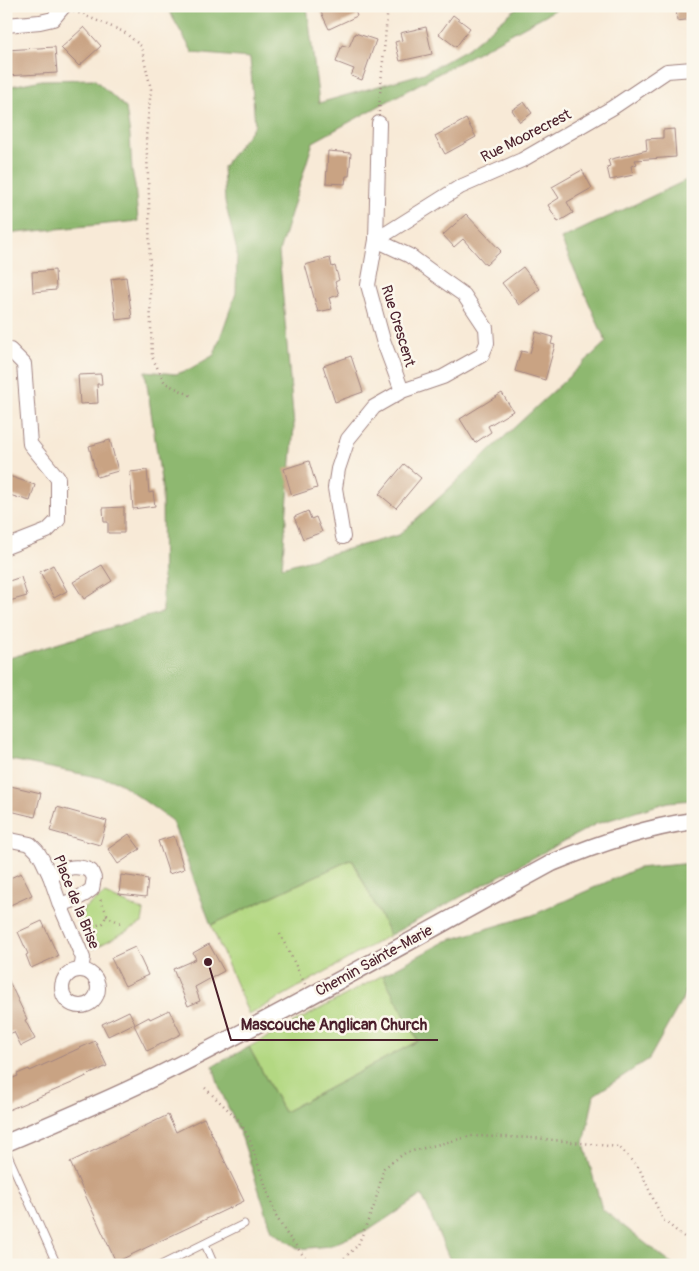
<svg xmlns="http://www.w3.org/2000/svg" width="699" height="1271" font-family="Pangolin,sans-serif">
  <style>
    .green { fill: #b3d882; stroke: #7e7c56 }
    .forest { fill: #8eb870; stroke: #6c6c4e }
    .building { fill: #c9a383 }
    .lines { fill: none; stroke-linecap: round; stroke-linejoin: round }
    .service-casing { stroke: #a18481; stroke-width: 9 }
    .minor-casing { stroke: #a18481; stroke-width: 16 }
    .tertiary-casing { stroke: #a18481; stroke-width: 19 }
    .path { stroke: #a18481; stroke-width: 2.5; stroke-dasharray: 1 4; stroke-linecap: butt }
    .service { stroke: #fff; stroke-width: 7 }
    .minor { stroke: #fff; stroke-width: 14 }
    .tertiary { stroke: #fff; stroke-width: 16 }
    .labels { text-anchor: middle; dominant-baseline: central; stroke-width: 5; stroke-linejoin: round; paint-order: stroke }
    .street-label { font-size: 15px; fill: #4a1f2b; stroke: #fbf7ec }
    .leader { fill: none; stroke: #4a1f2b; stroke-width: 2 }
    .callout-dot { fill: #4a1f2b; stroke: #fbf7ec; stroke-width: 2 }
    .callout-label { font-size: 16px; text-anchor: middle; font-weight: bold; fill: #4a1f2b; stroke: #fbf7ec; stroke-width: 5; stroke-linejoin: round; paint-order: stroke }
  </style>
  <rect width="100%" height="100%" fill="#fbf7ec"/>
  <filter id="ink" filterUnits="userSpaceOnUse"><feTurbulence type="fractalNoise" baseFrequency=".02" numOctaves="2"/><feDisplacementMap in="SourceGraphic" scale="10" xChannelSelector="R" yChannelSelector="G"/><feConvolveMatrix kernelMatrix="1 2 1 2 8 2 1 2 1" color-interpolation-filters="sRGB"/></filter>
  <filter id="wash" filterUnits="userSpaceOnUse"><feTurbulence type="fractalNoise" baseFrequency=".0096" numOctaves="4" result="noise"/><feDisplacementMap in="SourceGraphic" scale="20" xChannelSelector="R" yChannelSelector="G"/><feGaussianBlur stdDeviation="1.12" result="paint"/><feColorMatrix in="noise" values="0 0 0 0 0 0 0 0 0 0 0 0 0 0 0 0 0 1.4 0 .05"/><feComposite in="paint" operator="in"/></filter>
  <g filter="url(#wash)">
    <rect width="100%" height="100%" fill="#f8ead7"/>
    <g class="green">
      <path d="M352 859 390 935 249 1015 211 925Z"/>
      <path d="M105 894 144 911 142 923 93 949 79 922 83 909Z"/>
      <path d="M383 975 418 1041 284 1112 249 1047Z"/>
    </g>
    <g class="forest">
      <path d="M169 6H307L319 103 424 73 467 49 519 6H562L313 142 279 252 294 426 282 567 399 535 606 342 561 239 693 177V800L668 802 596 824 390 935 352 859 211 925 172 821 117 781 6 759V659L163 612 162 487 145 371 176 374 188 370 214 355 236 293 237 251 225 202 223 167 255 125 250 58 193 53 170 13Z"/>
      <path d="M94 79 126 108 130 136 132 171 135 185 138 221 6 234V87L42 80Z"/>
      <path d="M693 863V971L682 1000 649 1059 594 1095 584 1144 602 1209 673 1265H452L422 1195 372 1228 329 1246 299 1249 272 1231 242 1138 220 1089 213 1066 249 1047 284 1112 418 1041 383 975 446 941 533 915 638 868Z"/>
    </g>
    <g id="blocks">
      <g class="building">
        <path d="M318 6H353L357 16 329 29Z"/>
        <path d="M676 6H693V19L677 21Z"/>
        <path d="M453 15 470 28 456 47 439 34Z"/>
        <path d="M84 27 101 46 79 66 61 48Z"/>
        <path d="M426 27 432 54 400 61 395 42 402 40 400 33Z"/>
        <path d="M355 33 376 40 362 80 351 76 354 69 336 62 342 45 349 47Z"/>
        <path d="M55 47 57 73 6 76V50Z"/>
        <path d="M524 102 532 113 520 122 512 110Z"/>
        <path d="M466 119 476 137 445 154 435 136Z"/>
        <path d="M674 129 676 157 635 160 637 164 631 166 633 175 610 180 607 167 610 166 608 160 647 150 646 139 663 138V130Z"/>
        <path d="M328 151 351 153 349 176H346L345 184 326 183Z"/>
        <path d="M582 170 592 188 567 202 573 213 558 222 548 205 559 198 552 187Z"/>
        <path d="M466 214 501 251 486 265 463 239 454 247 443 235Z"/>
        <path d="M330 258 332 267 335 266 339 280 335 282 339 295 329 298 332 309 318 312 305 265Z"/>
        <path d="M523 267 540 289 519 305 502 283Z"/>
        <path d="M55 270 56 290 33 292 32 272Z"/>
        <path d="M126 277 132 318 116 320 111 279Z"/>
        <path d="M536 332 553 337 551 344 555 345 545 380 515 371 521 351 530 353Z"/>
        <path d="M351 356 363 392 335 402 323 366Z"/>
        <path d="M101 374 102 384H97L98 403 80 404 78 375Z"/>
        <path d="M502 393 513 411 488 426 491 432 475 443 460 419Z"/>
        <path d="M110 440 118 471 97 477 89 446Z"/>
        <path d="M309 461 317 488 292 496 284 469Z"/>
        <path d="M404 464 421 478 396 508 379 494Z"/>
        <path d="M147 470 149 493 153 492 155 506 133 509 130 472Z"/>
        <path d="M6 475 35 485 30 501 6 494Z"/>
        <path d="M124 507V533H108V522H104L103 508Z"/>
        <path d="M308 511 311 519 316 517 322 532 303 539 294 517Z"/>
        <path d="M53 565 67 591 54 598 40 572Z"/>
        <path d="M102 565 112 581 84 599 73 582Z"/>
        <path d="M21 577 27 596 6 602V582Z"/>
        <path d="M6 785 41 793 35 817 6 810Z"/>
        <path d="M57 807 107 821 100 845 50 831Z"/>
        <path d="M129 834 140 849 118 864 108 849Z"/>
        <path d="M174 836 184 869 169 874 158 841Z"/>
        <path d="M21 873 32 895 6 907V880Z"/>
        <path d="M121 875 148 879 146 897 119 894Z"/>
        <path d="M42 921 58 956 31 968 26 955 28 954 18 932Z"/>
        <path d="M209 944 224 971 195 987 200 1001 188 1006 173 969 196 959 193 953Z"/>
        <path d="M135 947 148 975 125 986 111 958Z"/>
        <path d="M6 975 27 1019 25 1020 35 1039 21 1046 14 1032 6 1035Z"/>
        <path d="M169 1010 181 1034 147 1051 134 1025 149 1017 150 1019Z"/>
        <path d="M129 1011 135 1023 108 1036 102 1024Z"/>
        <path d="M95 1041 107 1066 72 1083 6 1111V1081L18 1076 17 1074 29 1069 30 1071Z"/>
        <path d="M168 1115 176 1132 204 1118 244 1201 116 1262 70 1162Z"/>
      </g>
    </g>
  </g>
  <g filter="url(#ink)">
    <use href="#blocks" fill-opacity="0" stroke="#a18481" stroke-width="1"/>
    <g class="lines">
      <g class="service-casing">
        <g id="service">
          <path d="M6 1151 57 1265"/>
          <path d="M205 1244 214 1265"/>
          <path d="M161 1265 244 1224"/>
        </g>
      </g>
      <g class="minor-casing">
        <g id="minor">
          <path d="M6 25 40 22 53 19 64 6"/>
          <path d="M376 240 410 256 440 278 464 295 486 328 487 343 482 355 443 377 402 391 383 340 368 285 376 240 379 123"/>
          <path d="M376 240 460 187 522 160 612 108 667 71 693 69"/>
          <path d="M6 350H10L24 364 30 444 58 478V520L47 531 6 547"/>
          <path d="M343 537 335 488 338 469 348 439 374 407 402 391"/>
          <path d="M6 839 30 844 37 851 42 859 50 876 60 905 83 958 81 970"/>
          <path d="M50 876C66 869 74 863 91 871L94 878 92 889C83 897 72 901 60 905"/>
          <circle cx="80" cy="988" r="18"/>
        </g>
      </g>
      <g class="tertiary-casing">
        <path id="tertiary" d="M6 1143C56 1122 106 1101 155 1077 290 1010 420 935 552 863 597 844 644 828 693 821"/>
      </g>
      <g class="path">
        <path d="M74 11 124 32 141 46 151 89 146 137 149 196 150 296 152 357 165 383 192 396"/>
        <path d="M379 112 380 94 388 6"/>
        <path d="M106 916 123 924"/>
        <path d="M83 925 95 926 103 923 107 914 100 899"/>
        <path d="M280 934 305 984"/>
        <path d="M205 1088 239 1120 249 1138 276 1216 286 1233 306 1259 313 1265"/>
        <path d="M337 1265 358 1245 374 1206 384 1168 405 1153 471 1136 535 1138 619 1147 639 1168 663 1220 693 1244"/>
      </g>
      <use href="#service" class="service"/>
      <use href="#minor" class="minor"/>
      <use href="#tertiary" class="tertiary"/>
    </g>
  </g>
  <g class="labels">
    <g class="street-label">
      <text transform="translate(526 136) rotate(-27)">Rue Moorecrest</text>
      <text transform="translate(398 326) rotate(73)">Rue Crescent</text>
      <text transform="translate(76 902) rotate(68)">Place de la Brise</text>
      <text transform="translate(374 961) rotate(-29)">Chemin Sainte-Marie</text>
    </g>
  </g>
  <path class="leader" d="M208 962L231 1040H438"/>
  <circle class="callout-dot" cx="208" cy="962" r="5"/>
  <g class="callout-label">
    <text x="334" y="1030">Mascouche Anglican Church</text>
  </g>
  <rect width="699" height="1271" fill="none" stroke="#fbf7ec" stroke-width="25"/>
</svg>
